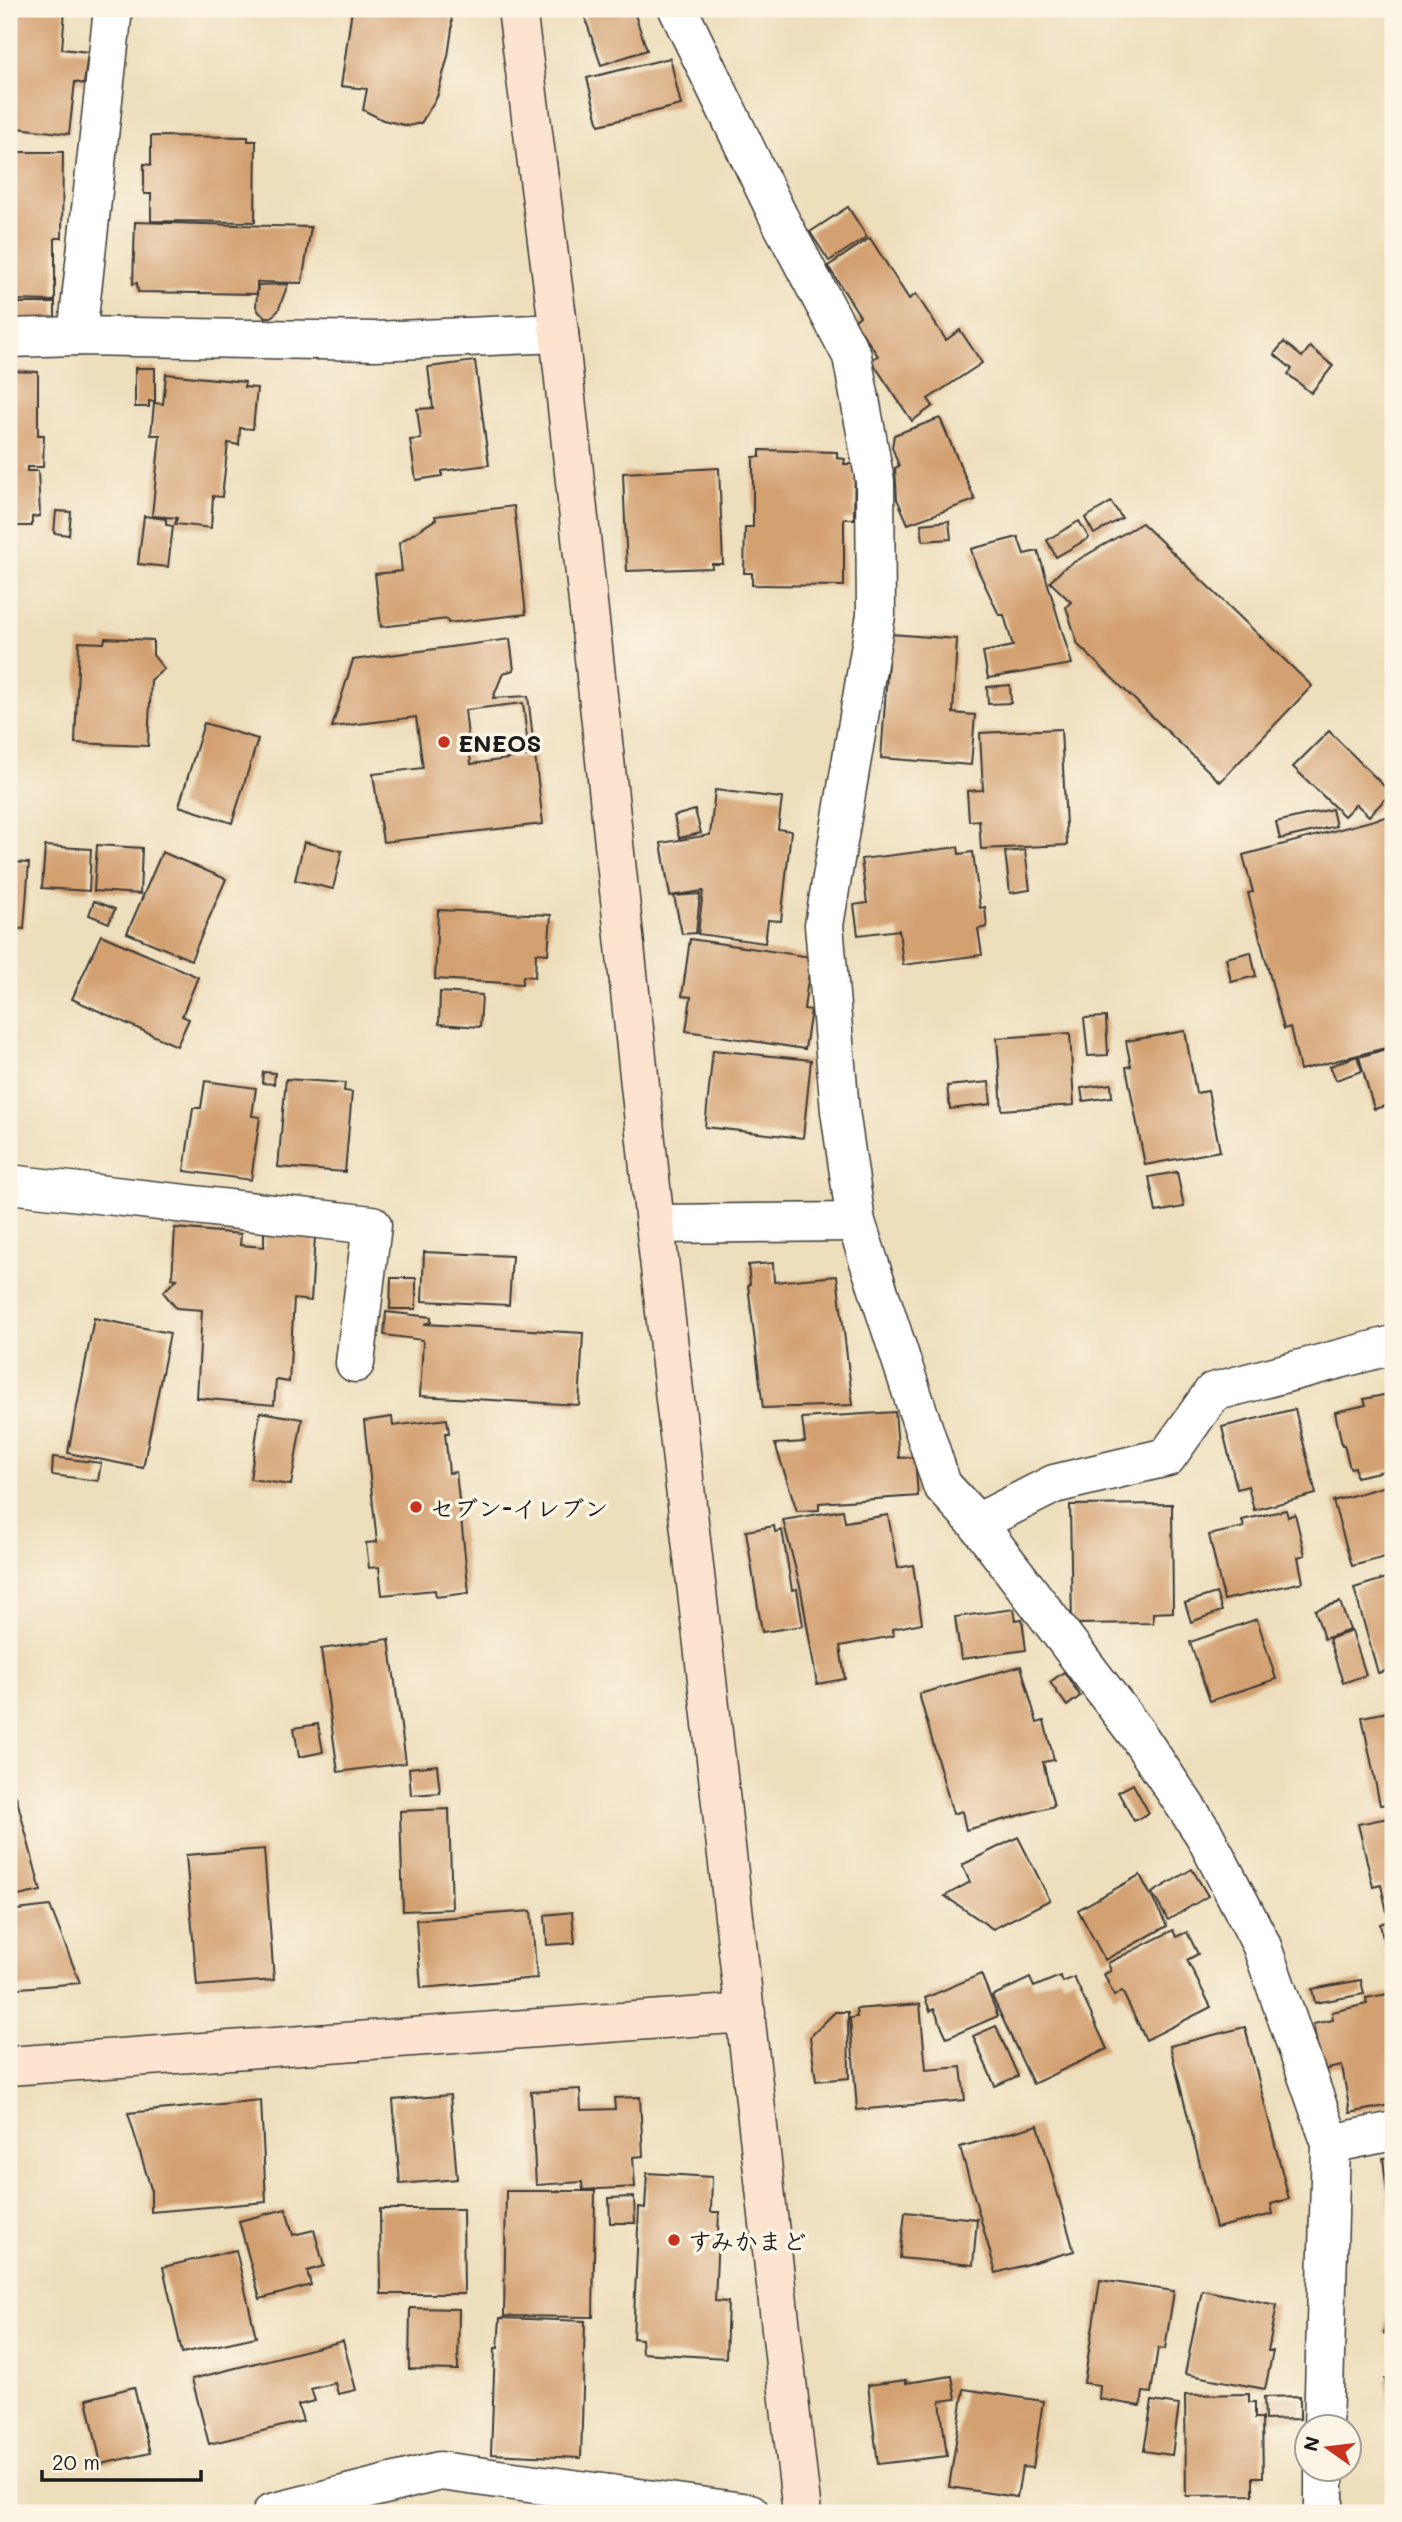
<svg xmlns="http://www.w3.org/2000/svg" width="1402" height="2522" font-family="Mali,'Klee One',sans-serif">
  <style>
    .building { fill: #d3a071; fill-rule: evenodd }
    .lines { fill: none; stroke-linecap: round; stroke-linejoin: round }
    .street-casing { stroke: #3b3934; stroke-width: 41 }
    .secondary-casing { stroke: #3b3934; stroke-width: 41 }
    .street { stroke: #fff; stroke-width: 38 }
    .secondary { stroke: #fde4d1; stroke-width: 38 }
    .poi-dot { fill: #c8321e; stroke: #fcf5e5; stroke-width: 2.5 }
    .labels { text-anchor: middle; dominant-baseline: central; stroke-width: 7; stroke-linejoin: round; paint-order: stroke }
    .poi-label { font-size: 24px; font-weight: bold; fill: #1c1c1c; stroke: #fcf5e5; text-anchor: start }
  </style>
  <rect width="100%" height="100%" fill="#fcf5e5"/>
  <filter id="ink" filterUnits="userSpaceOnUse"><feTurbulence type="fractalNoise" baseFrequency=".0143" numOctaves="2"/><feDisplacementMap in="SourceGraphic" scale="14" xChannelSelector="R" yChannelSelector="G"/><feConvolveMatrix kernelMatrix="1 2 1 2 8 2 1 2 1" color-interpolation-filters="sRGB"/></filter>
  <filter id="wash" filterUnits="userSpaceOnUse"><feTurbulence type="fractalNoise" baseFrequency=".00686" numOctaves="4" result="noise"/><feDisplacementMap in="SourceGraphic" scale="28" xChannelSelector="R" yChannelSelector="G"/><feGaussianBlur stdDeviation="1.57" result="paint"/><feColorMatrix in="noise" values="0 0 0 0 0 0 0 0 0 0 0 0 0 0 0 0 0 1.4 0 .05"/><feComposite in="paint" operator="in"/></filter>
  <g filter="url(#wash)">
    <rect width="100%" height="100%" fill="#eddebc"/>
    <g id="blocks">
      <g class="building">
        <path d="M9 9 65 10 62 49 88 52 84 84 75 82 69 134 9 127Z"/>
        <path d="M352 9H451L452 29 448 56 437 97 421 123 408 126 383 120 363 110 367 89 341 86Z"/>
        <path d="M582 9H633L647 50 601 65Z"/>
        <path d="M670 58 681 105 599 125 587 78Z"/>
        <path d="M151 136 248 137V141H256L255 222 151 221V194H144V164L151 165Z"/>
        <path d="M9 152H63L62 238H55V301L9 300Z"/>
        <path d="M848 207 867 237 829 261 810 232Z"/>
        <path d="M135 222 311 227 302 283 257 282V294L138 292 137 283 133 284Z"/>
        <path d="M870 238 909 299 916 294 946 340 960 330 982 363 928 399 933 406 912 421 871 360 878 356 854 321 860 316 828 266Z"/>
        <path d="M288 284 278 311 271 317H265L259 312 256 306 258 285Z"/>
        <path d="M13 303H55V321H14Z"/>
        <path d="M1284 342 1302 357 1310 347 1333 366 1311 393 1288 374 1292 369 1274 354Z"/>
        <path d="M475 361 489 465 442 471V476L416 480 410 440 421 439 417 409 433 408 428 367Z"/>
        <path d="M135 368H155V402L149 401V407H135Z"/>
        <path d="M9 371 38 372V435H44L43 467H27V471H38L40 516 32 517V526H9Z"/>
        <path d="M166 374 245 382 244 387 257 388 253 429 240 428 239 445 228 443 222 497 213 496 211 528 175 524 177 518 152 516 160 435H151L154 403 163 404Z"/>
        <path d="M940 418 975 500 908 524 897 499 895 468 899 466 892 447 894 435Z"/>
        <path d="M760 450 837 452V458L845 459 844 464H855L854 519H844V586L752 585V573H744L745 527H753V457H760Z"/>
        <path d="M719 468 723 564H712V568L627 571 623 473Z"/>
        <path d="M1111 502 1122 518 1094 534 1085 518Z"/>
        <path d="M514 506 526 614 448 623 447 619 381 627 375 574 402 571 399 543 436 519 435 516Z"/>
        <path d="M56 511 71 512 69 535 54 533Z"/>
        <path d="M144 516 166 519V525L173 526 168 567 138 564Z"/>
        <path d="M949 521 951 539 923 541 921 524Z"/>
        <path d="M1079 521 1089 538 1056 557 1047 540Z"/>
        <path d="M1142 523 1312 686 1220 782 1078 645 1066 607 1071 602 1050 582 1064 568Z"/>
        <path d="M1018 537 1024 554 1038 551 1072 664 988 678 983 652 1013 646 1004 615H999L976 566 971 549Z"/>
        <path d="M890 634 957 639 953 713 975 715 971 765 881 758Z"/>
        <path d="M105 638 153 640V655L164 669 151 680 148 746 75 743 79 642 104 643Z"/>
        <path d="M510 639 514 670 503 673 493 698 528 696 543 824 383 842 373 774 423 768 416 717 332 727 353 660ZM523 703 529 756 471 764 465 710Z"/>
        <path d="M1010 685 1011 703 988 704 987 687Z"/>
        <path d="M204 723 258 739 232 823 179 806Z"/>
        <path d="M1061 729 1067 845 981 849 979 820 969 821 967 791 983 790 980 733Z"/>
        <path d="M1329 731 1391 793 1369 816 1356 804 1344 816 1293 767Z"/>
        <path d="M715 790 782 798 778 829 791 831 781 921 768 920 765 943 698 934 703 891 670 896 661 843 710 835Z"/>
        <path d="M1332 809 1336 826 1280 839 1276 822Z"/>
        <path d="M695 810 701 833 679 838 674 816Z"/>
        <path d="M1393 815V1046L1300 1070 1290 1027 1284 1029 1248 893 1253 892 1243 855Z"/>
        <path d="M304 842 342 851 333 889 295 880Z"/>
        <path d="M97 845 142 848 140 894 94 891Z"/>
        <path d="M45 846 91 849 89 891 42 888Z"/>
        <path d="M958 847 959 854 973 852 980 908 985 907 987 927 978 929 982 955 903 965 899 930 858 935 854 905 867 903 861 859Z"/>
        <path d="M1025 850 1030 890 1010 893 1005 852Z"/>
        <path d="M162 852 226 879 191 960 127 933Z"/>
        <path d="M9 862 29 863 24 929 9 928Z"/>
        <path d="M700 894 696 933 682 934 674 896Z"/>
        <path d="M94 901 115 909 109 923 89 915Z"/>
        <path d="M438 910 551 915 548 954 536 953 535 977 523 976 522 984 435 979Z"/>
        <path d="M101 935 198 977 182 1016 189 1019 177 1046 72 999Z"/>
        <path d="M690 939 811 957 804 1009 811 1010 805 1049 686 1031 691 997 682 996Z"/>
        <path d="M1251 952 1256 976 1231 982 1226 958Z"/>
        <path d="M440 992 482 995 480 1027 439 1024Z"/>
        <path d="M1106 1017 1108 1055 1088 1056 1084 1018Z"/>
        <path d="M1185 1031 1196 1093 1208 1091 1220 1151 1145 1165 1126 1067 1131 1066 1126 1041Z"/>
        <path d="M1070 1033 1074 1105 1002 1110 997 1038Z"/>
        <path d="M1393 1047V1104L1374 1109 1359 1057Z"/>
        <path d="M713 1050 811 1060 803 1138 705 1127Z"/>
        <path d="M1357 1056 1362 1071 1336 1080 1330 1066Z"/>
        <path d="M263 1072 275 1073 274 1084 262 1083Z"/>
        <path d="M286 1079 345 1083 344 1091 352 1092 345 1172 278 1167Z"/>
        <path d="M205 1081 256 1088 252 1116 260 1117 251 1180 184 1171 193 1108H201Z"/>
        <path d="M989 1082 991 1104 950 1109 947 1086Z"/>
        <path d="M1111 1084 1112 1097 1083 1101 1081 1088Z"/>
        <path d="M1177 1172 1184 1207 1156 1212 1149 1177Z"/>
        <path d="M175 1228 241 1234 240 1245 264 1247V1231L315 1236 311 1301 294 1299 289 1382 276 1380 274 1405 197 1398 202 1310 176 1308 163 1292 177 1279 172 1278Z"/>
        <path d="M424 1252 512 1256 509 1305 422 1301Z"/>
        <path d="M773 1263 774 1282 837 1276 853 1405 763 1408 748 1285 750 1284 748 1265Z"/>
        <path d="M391 1278H416V1309H390Z"/>
        <path d="M386 1312 431 1317V1322L424 1324 583 1333 579 1405 420 1396 423 1340 384 1335Z"/>
        <path d="M94 1318 170 1333 143 1468 68 1453Z"/>
        <path d="M1393 1393V1469L1356 1477 1355 1467 1350 1468 1344 1445H1342L1335 1412 1366 1405 1364 1399Z"/>
        <path d="M1295 1409 1316 1494 1254 1510 1248 1486 1237 1489 1222 1427Z"/>
        <path d="M260 1412 302 1419 291 1485 250 1479Z"/>
        <path d="M895 1412 899 1458 915 1457 918 1496 819 1503V1510L797 1511 775 1444 805 1442 802 1418Z"/>
        <path d="M392 1417 393 1426 447 1419 449 1433H445L449 1473 456 1472 469 1593 436 1597 435 1590 382 1595 379 1567 369 1568 366 1543 377 1542 364 1421Z"/>
        <path d="M53 1457 101 1463 98 1481 52 1475Z"/>
        <path d="M1393 1484V1555L1352 1566 1333 1501Z"/>
        <path d="M1172 1504 1173 1612 1153 1613V1623L1072 1624 1070 1505Z"/>
        <path d="M843 1510 845 1522 888 1515 898 1568 913 1565 922 1623 892 1629 893 1636 840 1646 845 1679 817 1684 801 1590 783 1520Z"/>
        <path d="M1286 1510 1288 1517 1295 1514 1305 1555 1298 1557 1303 1582 1224 1600 1209 1535 1244 1527 1242 1520Z"/>
        <path d="M774 1526 775 1532 782 1530 792 1590 797 1589 803 1626 762 1632 746 1531Z"/>
        <path d="M1393 1576V1669L1378 1673 1354 1588Z"/>
        <path d="M1216 1593 1222 1611 1191 1622 1185 1603Z"/>
        <path d="M1340 1602 1350 1630 1324 1639 1315 1610Z"/>
        <path d="M1014 1609 1016 1620 1022 1619 1026 1650 961 1659 955 1617Z"/>
        <path d="M1257 1619 1276 1679 1210 1701 1190 1642Z"/>
        <path d="M1352 1631 1366 1675 1343 1683 1329 1639Z"/>
        <path d="M389 1639 406 1763 338 1772 321 1649Z"/>
        <path d="M1021 1666 1037 1723 1044 1721 1054 1760 1043 1762 1054 1806 966 1830 962 1811 953 1814 919 1694Z"/>
        <path d="M1064 1672 1080 1696 1067 1706 1050 1682Z"/>
        <path d="M1393 1711V1803L1380 1805 1362 1717Z"/>
        <path d="M318 1724 323 1752 299 1757 294 1728Z"/>
        <path d="M437 1765 440 1793 411 1795 409 1768Z"/>
        <path d="M1133 1784 1149 1813 1134 1821 1118 1792Z"/>
        <path d="M16 1796 41 1891 9 1898V1797Z"/>
        <path d="M449 1809 452 1909 403 1911 400 1811Z"/>
        <path d="M1393 1817V1974H1390L1380 1924 1389 1921 1381 1885 1373 1887 1358 1824Z"/>
        <path d="M1018 1837 1050 1900 993 1929 945 1896 970 1882 962 1865Z"/>
        <path d="M264 1849 274 1980 197 1986 186 1855Z"/>
        <path d="M1192 1869 1208 1896 1168 1920 1152 1893Z"/>
        <path d="M1140 1875 1167 1926 1105 1960 1078 1910Z"/>
        <path d="M50 1906 80 1983 9 1989V1911Z"/>
        <path d="M531 1911 537 1978 421 1988 416 1920Z"/>
        <path d="M572 1912 575 1943 547 1945 545 1915Z"/>
        <path d="M1173 1930 1176 1937 1187 1932 1198 1954 1187 1960 1211 2007 1146 2040 1122 1991 1114 1996 1104 1974 1111 1971 1108 1963Z"/>
        <path d="M981 1974 998 2016 947 2038 934 2009 930 2011 925 1998Z"/>
        <path d="M1060 1976 1063 1982 1074 1977 1107 2049 1033 2084 992 1996 1030 1978 1034 1987Z"/>
        <path d="M1361 1980 1364 1994 1315 2003 1312 1989Z"/>
        <path d="M1393 1993V2115L1390 2105 1350 2113 1342 2066 1322 2070 1313 2024 1333 2020 1332 2012 1367 2004 1366 1998Z"/>
        <path d="M920 2004 926 2070 961 2067 965 2100 857 2110 850 2018 857 2017 856 2009Z"/>
        <path d="M835 2012H848L849 2078 816 2081 810 2037Z"/>
        <path d="M996 2026 1018 2076 995 2086 973 2036Z"/>
        <path d="M1245 2027 1289 2199 1271 2204 1273 2214 1216 2228 1170 2046Z"/>
        <path d="M580 2089 581 2110 615 2109 614 2098 640 2097 643 2156 633 2157 635 2187 583 2190 582 2182 536 2185 531 2092Z"/>
        <path d="M450 2095 457 2179 400 2184 393 2100Z"/>
        <path d="M261 2100 266 2202 151 2212V2189L128 2113Z"/>
        <path d="M1038 2125 1074 2251 996 2273 960 2147Z"/>
        <path d="M1393 2156V2209L1389 2210 1383 2158Z"/>
        <path d="M647 2173 712 2177 711 2212H719L715 2301 728 2302 726 2358 642 2353 641 2339 633 2338 639 2207 645 2208Z"/>
        <path d="M506 2191H595L593 2317 504 2316Z"/>
        <path d="M634 2197 635 2223H610L609 2198Z"/>
        <path d="M286 2209 293 2235 314 2230 324 2266 307 2271 311 2285 260 2299 239 2221Z"/>
        <path d="M380 2209H463L464 2294H381Z"/>
        <path d="M905 2212 977 2219 973 2265 900 2258Z"/>
        <path d="M236 2250 256 2337 182 2353 163 2267Z"/>
        <path d="M1392 2269H1393V2335L1384 2334Z"/>
        <path d="M1100 2280 1174 2291 1165 2349 1158 2348 1151 2393 1143 2392 1141 2406 1099 2399 1100 2385 1084 2383Z"/>
        <path d="M1202 2290 1277 2305 1268 2351H1273L1265 2389 1185 2374Z"/>
        <path d="M410 2308 459 2309 458 2370 409 2369Z"/>
        <path d="M500 2318 585 2321 581 2458 491 2454 495 2348H498Z"/>
        <path d="M343 2341 356 2390 338 2394 335 2383 311 2389 315 2401 298 2405 303 2421 209 2444 192 2379Z"/>
        <path d="M952 2376 956 2399 940 2401 947 2456 878 2464 868 2385 906 2380V2383Z"/>
        <path d="M1393 2378V2411H1389L1385 2379Z"/>
        <path d="M134 2387 150 2453 101 2464 87 2399Z"/>
        <path d="M964 2389 1043 2401 1033 2468 1022 2467 1017 2497 949 2487Z"/>
        <path d="M1249 2394V2402H1255V2418H1262L1263 2477H1253V2495L1186 2496 1185 2395Z"/>
        <path d="M1300 2396V2419L1265 2420 1264 2397Z"/>
        <path d="M1152 2401 1179 2405 1172 2455 1144 2451Z"/>
      </g>
    </g>
  </g>
  <g filter="url(#ink)">
    <use href="#blocks" fill-opacity="0" stroke="#3b3934" stroke-width="2"/>
    <g class="lines">
      <g class="street-casing">
        <g id="street">
          <path d="M678 9 779 218 852 356 875 481 876 615 824 925 840 1111 856 1222 942 1485 977 1523 1137 1734 1204 1834 1261 1944 1331 2144 1323 2428"/>
          <path d="M77 336 113 9"/>
          <path d="M9 338 77 336 375 341 559 333"/>
          <path d="M9 1184 372 1225 355 1363"/>
          <path d="M655 1224 856 1222"/>
          <path d="M977 1523 1054 1484 1167 1457 1213 1392 1393 1345"/>
          <path d="M1331 2144 1393 2131"/>
          <path d="M1324 2470V2513"/>
          <path d="M272 2513 440 2471 750 2513"/>
        </g>
      </g>
      <g class="secondary-casing">
        <g id="secondary">
          <path d="M517 9 559 333 655 1224 802 2513"/>
          <path d="M9 2066 746 2013"/>
        </g>
      </g>
      <use href="#street" class="street"/>
      <use href="#secondary" class="secondary"/>
    </g>
  </g>
  <g class="poi-dot">
    <circle cx="444" cy="742" r="7"/>
    <circle cx="416" cy="1507" r="7"/>
    <circle cx="674" cy="2240" r="7"/>
  </g>
  <g class="labels">
    <g class="poi-label">
      <text x="458" y="742">ENEOS</text>
      <text x="430" y="1507">セブン-イレブン</text>
      <text x="688" y="2240">すみかまど</text>
    </g>
  </g>
  <rect width="1402" height="2522" fill="none" stroke="#fcf5e5" stroke-width="35"/>
  <g transform="translate(1328 2448) rotate(284)"><circle r="33" fill="#fcf5e5" stroke="#a29e95" stroke-width="2"/>
  <path d="M0-5L12 26L0 18L-12 26Z" fill="#c8321e"/>
  <text y="-10" font-size="19" font-weight="bold" text-anchor="middle" fill="#1c1c1c">N</text>
  </g>
  <path d="M42 2470v10h159v-10" fill="none" stroke="#1c1c1c" stroke-width="3.5"/>
  <text x="52" y="2470" font-size="21" fill="#1c1c1c" stroke="#fcf5e5" stroke-width="5" paint-order="stroke">20 m</text>
</svg>
